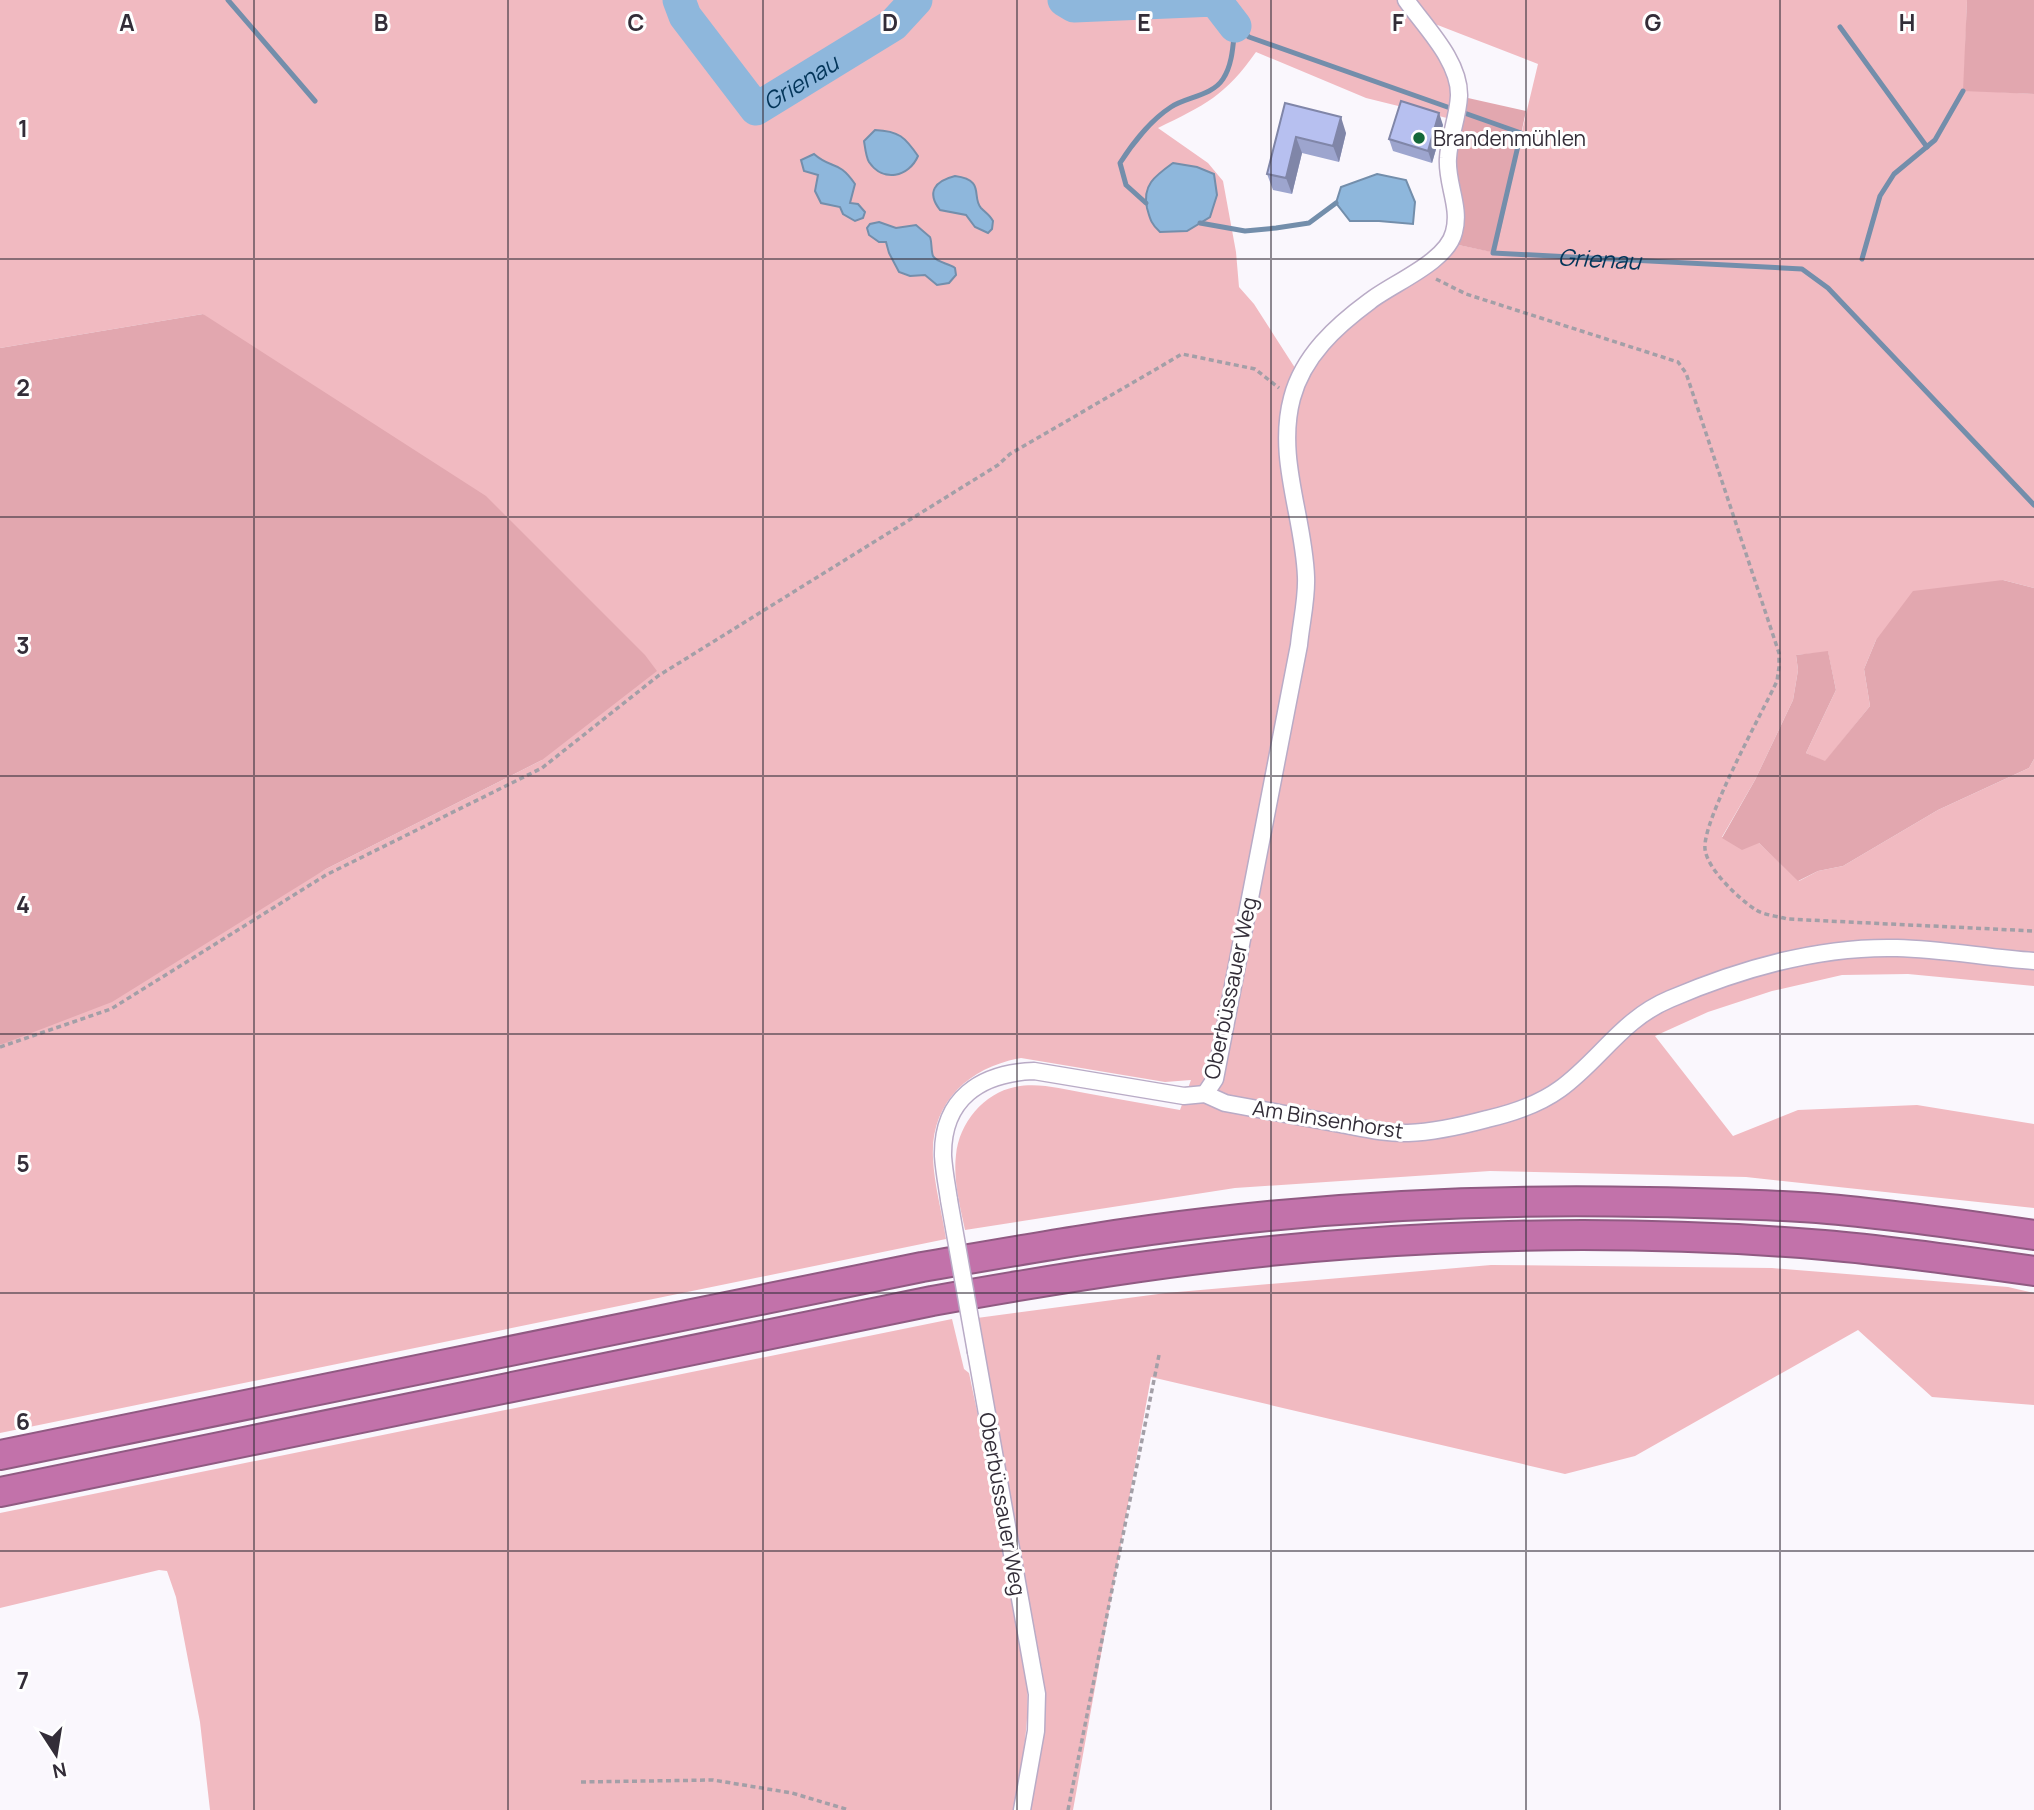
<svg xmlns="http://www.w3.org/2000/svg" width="2034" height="1810" font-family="Manrope,sans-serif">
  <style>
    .green { fill: #f1bac1; fill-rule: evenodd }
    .forest { fill: #e2a7af }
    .water { fill: #8eb7dc; stroke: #738eab; stroke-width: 2 }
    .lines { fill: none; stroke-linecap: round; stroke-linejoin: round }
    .stream { stroke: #738eab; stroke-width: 5 }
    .river { stroke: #8eb7dc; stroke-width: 33 }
    .minor-casing { stroke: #b9abc6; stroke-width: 19 }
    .motorway-casing { stroke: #905a82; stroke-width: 32 }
    .path { stroke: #a39fa7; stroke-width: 3.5; stroke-dasharray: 5 3.5; stroke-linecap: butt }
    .minor { stroke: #fff; stroke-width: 16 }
    .motorway { stroke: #c272aa; stroke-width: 28 }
    .minor-bridge-casing { stroke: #b9abc6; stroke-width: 19; stroke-linecap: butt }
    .minor-bridge { stroke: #fff; stroke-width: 16 }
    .wall { fill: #9da5ce }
    .shaded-wall { fill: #8086a8 }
    .building { fill: #b7c0f0; stroke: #8086a8; stroke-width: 2 }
    .grid { fill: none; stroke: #332d38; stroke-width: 2; stroke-opacity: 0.55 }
    .poi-dot { fill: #146839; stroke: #fff; stroke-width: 2.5 }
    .labels { text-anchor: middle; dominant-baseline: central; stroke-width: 6; stroke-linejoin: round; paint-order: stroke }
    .poi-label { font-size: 21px; fill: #332d38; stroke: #fff; text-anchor: start }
    .street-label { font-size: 21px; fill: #332d38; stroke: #fff }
    .water-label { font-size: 23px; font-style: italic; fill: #033559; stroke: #fff }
    .grid-label { font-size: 23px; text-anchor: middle; font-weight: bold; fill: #332d38; stroke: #fff; stroke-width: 6; stroke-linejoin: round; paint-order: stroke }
  </style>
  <rect width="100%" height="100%" fill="#faf7fd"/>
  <g class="green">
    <path d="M0 0H1967L1964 90 2034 94V588L2003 580 1876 640 1864 669 1870 706 1825 762 1806 753 1836 690 1828 652 1796 655 1798 670 1793 700 1755 780 1722 837 1759 843 1799 881 1818 871 1843 866 1938 810 2029 768 2034 759V986L1908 974 1842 975 1772 991 1708 1012 1655 1036 1733 1136 1798 1110 1917 1105 2034 1124V1208L1746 1177 1490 1171 1235 1188 965 1230C960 1206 953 1180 956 1155 959 1123 984 1093 1015 1087 1038 1082 1062 1089 1085 1093 1116 1099 1148 1104 1180 1110L1191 1080 1165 1082 1021 1058C970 1067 930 1102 933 1158 934 1184 942 1212 946 1239L0 1433V1045L326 869 542 760 203 314 0 348ZM1422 21 1435 24 1538 64 1493 252 1449 243 1325 339 1297 371 1254 304 1239 287 1236 252 1223 181 1208 163 1158 128C1205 105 1225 96 1256 52L1366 98 1455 120 1454 71Z"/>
    <path d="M1491 1265 1772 1268 2008 1287 2034 1293V1405L1932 1397 1858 1330 1635 1456 1565 1474 1151 1377 1073 1810H1027L1044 1695 1043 1675 977 1318 1166 1293Z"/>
    <path d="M952 1319 964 1369 969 1373 988 1463 1027 1682C1030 1726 1021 1767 1014 1810H210L200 1722 176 1597 167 1571 159 1570 0 1608V1513Z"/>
  </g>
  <g class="forest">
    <path d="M1967 0H2034V94L1963 91Z"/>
    <path d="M1459 96 1526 111 1496 253 1449 243Z"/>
    <path d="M203 314 486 496 645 655 657 671 542 760 326 869 112 1002 0 1045V348Z"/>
    <path d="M2003 580 2034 588V759L2029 768 1938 810 1843 866 1818 871 1798 881 1759 843 1742 850 1722 838 1755 780 1793 700 1798 670 1796 655 1828 651 1836 690 1806 753 1825 761 1870 706 1864 669 1876 640 1913 591Z"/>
  </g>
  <g class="water">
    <path d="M875 130C899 131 905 137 918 156 909 177 883 183 869 162 866 157 865 147 864 141Z"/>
    <path d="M814 154C832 170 838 159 855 184L850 203 858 204 865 212 863 218 855 221 843 214 840 207 821 203 815 191 818 175 804 171 801 160Z"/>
    <path d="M1173 163 1197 167 1214 174 1217 195 1210 217 1187 231 1160 232C1151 224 1150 219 1147 208 1142 185 1155 176 1173 163Z"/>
    <path d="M1377 174 1406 180 1415 202 1413 224 1379 221H1350L1336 203 1341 187Z"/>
    <path d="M955 176C986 180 971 197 981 208 986 213 990 215 993 221L992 229 988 233 975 227 966 215 940 210C926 192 935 181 955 176Z"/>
    <path d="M879 222 896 228 916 225 930 237C932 242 931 251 933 256 937 263 949 263 955 268L956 275 949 283 937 285 925 275 910 276 899 272 889 253 886 242H879L869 235 867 228 870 224Z"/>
  </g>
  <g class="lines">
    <g class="stream">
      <path d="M228 0 315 101"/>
      <path id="s1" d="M1235 26 1249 37 1521 133 1493 253 1802 269 1828 288 2034 505"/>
      <path d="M1840 27 1927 147"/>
      <path d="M1146 203 1126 185 1120 163C1132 144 1151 120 1171 107 1186 97 1212 96 1223 79 1233 64 1233 43 1235 26"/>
      <path d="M1200 223 1245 231 1276 228 1309 223 1336 203"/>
      <path d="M1862 259 1880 196 1894 174 1935 140 1963 91"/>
    </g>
    <g class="river">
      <path id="s2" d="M679 0 685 16 756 109 893 25 916 0"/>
      <path d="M1064 0 1074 6 1215 0 1235 26"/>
    </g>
    <g class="minor-casing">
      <g id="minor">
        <path d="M1205 1094 1215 1079 1299 645C1301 623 1307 599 1306 577 1304 517 1276 458 1292 398 1303 356 1336 326 1370 301 1393 283 1447 262 1454 232 1461 207 1446 183 1448 158 1449 138 1458 117 1459 96 1460 61 1425 27 1406 0"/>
        <path d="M949 1200C947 1186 944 1171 943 1156 942 1099 980 1073 1034 1071L1184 1096 1205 1094 1225 1103C1263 1110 1302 1117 1340 1124 1362 1128 1386 1134 1408 1133 1435 1132 1461 1126 1487 1119 1513 1113 1538 1105 1560 1089 1600 1060 1622 1019 1670 999 1740 969 1820 946 1897 948 1943 949 1988 958 2034 961"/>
        <path d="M976 1352 1037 1694 1036 1731 1022 1810"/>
      </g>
    </g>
    <g class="motorway-casing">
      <g id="motorway">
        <path d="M0 1455 922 1267C1016 1251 1110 1234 1205 1223 1352 1205 1500 1199 1648 1202 1708 1203 1768 1204 1828 1209 1897 1215 1966 1225 2034 1235"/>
        <path d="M0 1492 932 1301C1071 1276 1210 1254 1351 1244 1508 1232 1667 1232 1824 1245 1894 1251 1964 1261 2034 1271"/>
      </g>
    </g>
    <g class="path">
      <path d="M1436 279 1466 294 1678 362 1686 373 1779 653V667L1777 681C1762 713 1702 821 1705 849 1707 869 1739 899 1756 910 1764 915 1777 916 1787 919L2034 931"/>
      <path d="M0 1047 111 1009 326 875 542 768 658 676 998 465 1010 454 1182 354 1255 369 1279 388"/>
      <path d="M581 1782 713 1780 792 1793 849 1810"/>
      <path d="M1068 1810 1159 1355"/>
    </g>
    <use href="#minor" class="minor"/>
    <use href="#motorway" class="motorway"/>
    <g class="minor-bridge-casing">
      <path id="minor-bridge" d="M949 1200 976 1352"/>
    </g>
    <use href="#minor-bridge" class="minor-bridge"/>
  </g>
  <g class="wall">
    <path d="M1285 103 1346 133 1339 162 1302 153 1292 194 1273 190 1267 174Z"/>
    <path d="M1443 125 1432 163 1393 151 1389 139Z"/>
  </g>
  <g class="shaded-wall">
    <path d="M1439 113 1443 125 1432 163 1428 151Z"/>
    <path d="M1341 117 1346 133 1339 162 1333 146Z"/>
    <path d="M1296 137 1302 153 1292 194 1286 178Z"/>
  </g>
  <g class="building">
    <path d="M1401 101 1439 113 1428 151 1389 139Z"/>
    <path d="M1285 103 1341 117 1333 146 1296 137 1286 178 1267 174Z"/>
  </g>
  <path class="grid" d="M254 0V1810M508 0V1810M763 0V1810M1017 0V1810M1271 0V1810M1526 0V1810M1780 0V1810M0 259H2034M0 517H2034M0 776H2034M0 1034H2034M0 1293H2034M0 1551H2034"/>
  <circle class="poi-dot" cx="1419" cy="138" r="7"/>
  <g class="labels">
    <g class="poi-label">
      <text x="1433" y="138">Brandenmühlen</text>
    </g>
    <g class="street-label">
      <text transform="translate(1230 988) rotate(-78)">Oberbüssauer Weg</text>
      <text transform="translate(1328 1119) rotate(9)">Am Binsenhorst</text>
      <text transform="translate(1003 1504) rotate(80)">Oberbüssauer Weg</text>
    </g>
    <g class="water-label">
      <text stroke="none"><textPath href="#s2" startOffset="186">Grienau</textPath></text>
      <text stroke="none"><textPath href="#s1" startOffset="536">Grienau</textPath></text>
    </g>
  </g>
  <g class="grid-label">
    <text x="127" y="31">A</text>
    <text x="381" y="31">B</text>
    <text x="636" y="31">C</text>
    <text x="890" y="31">D</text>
    <text x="1144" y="31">E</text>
    <text x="1398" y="31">F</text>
    <text x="1653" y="31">G</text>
    <text x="1907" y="31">H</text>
    <text x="23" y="137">1</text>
    <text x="23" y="396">2</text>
    <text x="23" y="654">3</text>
    <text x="23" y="913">4</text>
    <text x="23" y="1172">5</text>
    <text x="23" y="1430">6</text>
    <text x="23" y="1689">7</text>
  </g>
  <g transform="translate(56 1754) rotate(168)" stroke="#ffffff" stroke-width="5" paint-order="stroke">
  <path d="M0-5L12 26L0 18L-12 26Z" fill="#332d38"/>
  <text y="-10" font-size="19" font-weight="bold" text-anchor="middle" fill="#332d38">N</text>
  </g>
</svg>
